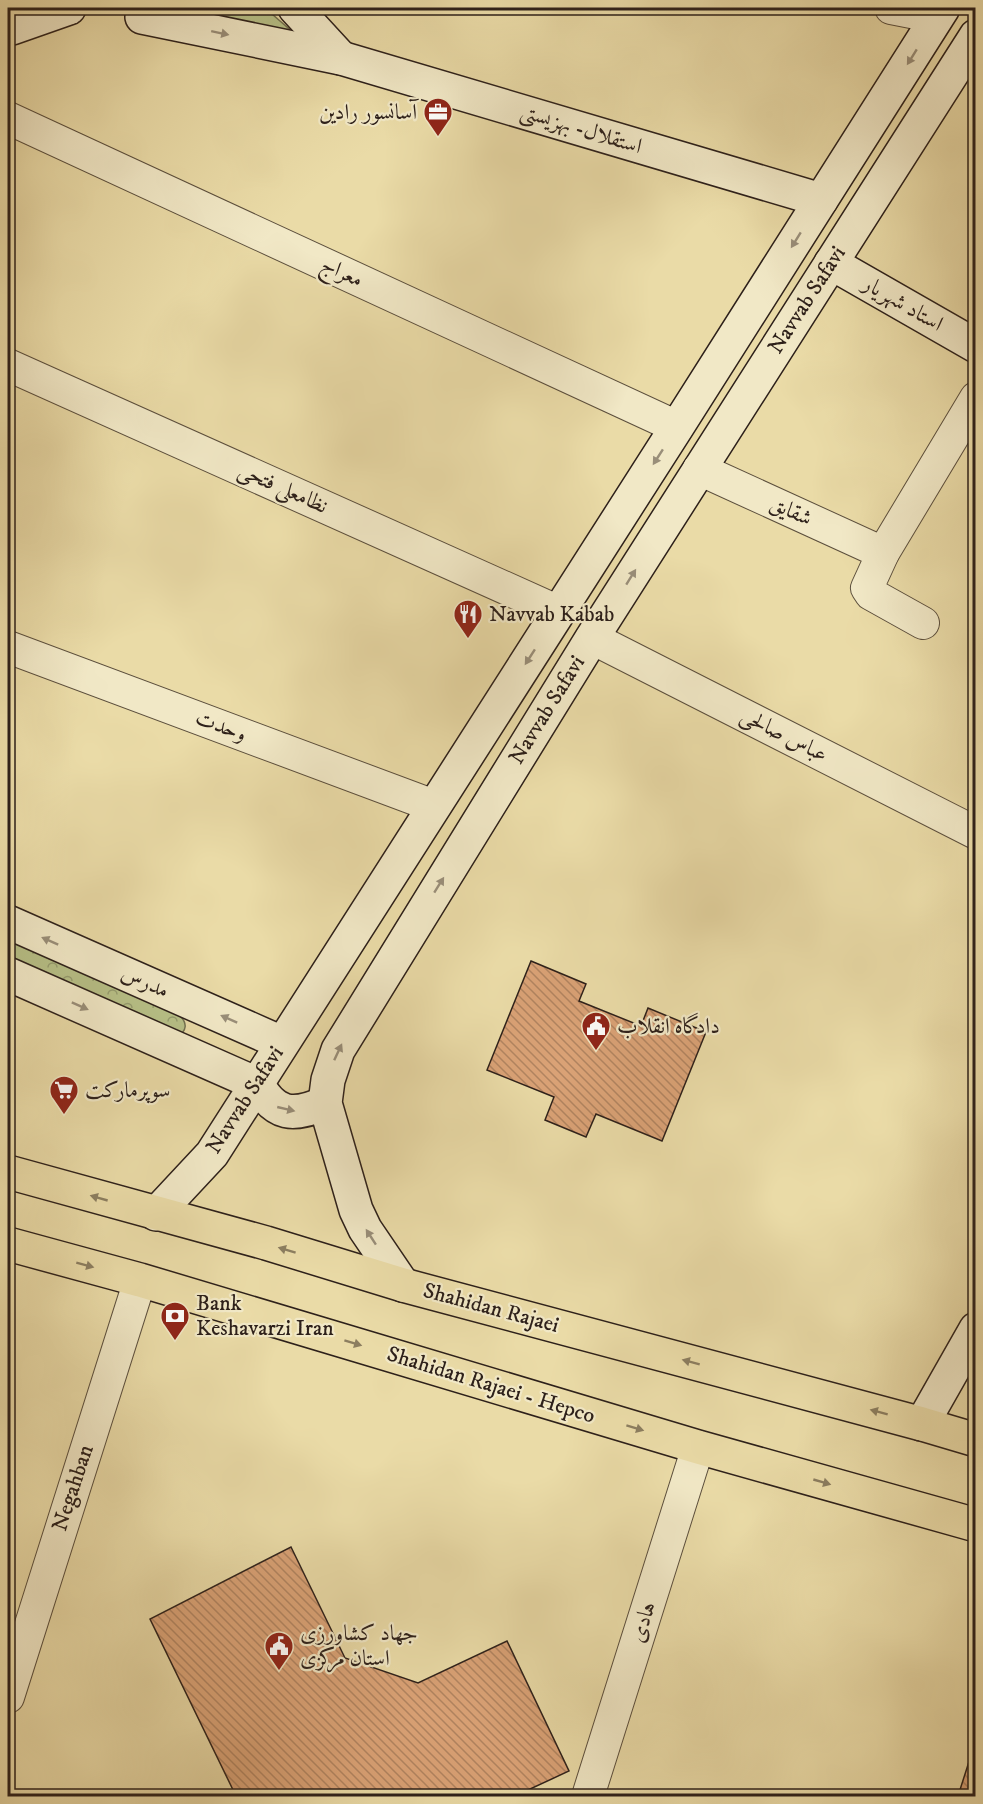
<svg xmlns="http://www.w3.org/2000/svg" width="983" height="1804" font-family="'IM FELL DW Pica',Amiri,serif">
  <style>
    .green { fill: #b7c087; stroke: #727050; stroke-width: 1.5 }
    .park { fill: url(#park-crowns); stroke: #727050; stroke-width: 1.5 }
    .building { fill: url(#building-back-hatch); stroke: #2d201a; stroke-width: 1.5 }
    .lines { fill: none; stroke-linecap: round; stroke-linejoin: round }
    .street-casing { stroke: #5c4f3d; stroke-width: 34 }
    .secondary-casing { stroke: #2d201a; stroke-width: 36 }
    .primary-casing { stroke: #2d201a; stroke-width: 36 }
    .path { stroke: #2d201a; stroke-width: 4; stroke-dasharray: 1.5 3; stroke-linecap: butt }
    .street { stroke: #f1e8c6; stroke-width: 32 }
    .secondary { stroke: #f1e8c6; stroke-width: 33 }
    .primary { stroke: #eadba7; stroke-width: 33 }
    .oneway { fill: #998e79 }
    .oneway2 { fill: #8c7e60 }
    .labels { text-anchor: middle; dominant-baseline: central; stroke-width: 4.5; stroke-linejoin: round; paint-order: stroke }
    .poi-label { font-size: 22px; fill: #2d201a; stroke: #f1e8c6; text-anchor: start }
    .street-label { font-size: 22px; fill: #2d201a; stroke: #f1e8c6 }
  </style>
  <defs>
    <pattern id="park-crowns" width="20" height="18" patternUnits="userSpaceOnUse" patternTransform="scale(1.5)"><rect width="20" height="18" fill="#b7c087"/><path d="M2 6a3 3 0 1 1 6 0M12 15a3 3 0 1 1 6 0" fill="none" stroke="#959c6e"/></pattern>
    <pattern id="building-back-hatch" width="6" height="6" patternUnits="userSpaceOnUse" patternTransform="scale(1.5)"><rect width="6" height="6" fill="#daa276"/><path d="M-1 5l2 2M0 0l6 6M5-1l2 2" fill="none" stroke="#b18460"/></pattern>
  </defs>
  <rect width="100%" height="100%" fill="#eadba7"/>
  <filter id="stains"><feTurbulence type="fractalNoise" baseFrequency=".00333" numOctaves="4"/><feColorMatrix values="0 0 0 0 .2 0 0 0 0 .09 0 0 0 0 .02 0 0 0 .5 -.17"/></filter>
  <radialGradient id="worn" r=".72"><stop offset=".6" stop-color="#630" stop-opacity="0"/><stop offset="1" stop-color="#630" stop-opacity=".3"/></radialGradient>
  <path class="green" d="M222 8H265L310 47 213 16Z"/>
  <path class="park" d="M8 933 179 1015C188 1023 187 1031 177 1037L8 965Z"/>
  <g class="building">
    <path d="M531 961 586 984 579 1001 641 1026 648 1008 706 1032 662 1141 596 1114 586 1137 545 1120 554 1097 487 1070Z"/>
    <path d="M291 1547 345 1658 418 1683 507 1641 569 1771 515 1796H236L150 1619Z"/>
    <path d="M974 1746 976 1796H958Z"/>
  </g>
  <g class="lines">
    <g class="street-casing">
      <g id="street">
        <path d="M891 8 937 17"/>
        <path d="M8 118 677 427"/>
        <path d="M8 365 559 612"/>
        <path d="M699 469 883 553"/>
        <path d="M923 623 871 594 867 588 883 553 976 398"/>
        <path d="M592 638 976 833"/>
        <path d="M8 647 434 806"/>
        <path d="M8 1697 140 1280"/>
        <path d="M588 1796 698 1447"/>
      </g>
    </g>
    <g class="secondary-casing">
      <g id="secondary">
        <path d="M295 8 341 58"/>
        <path d="M142 17 341 58 821 200"/>
        <path d="M12 28 69 8"/>
        <path d="M831 263 976 346"/>
        <path d="M8 922 282 1043"/>
        <path d="M8 974 257 1084C276 1116 293 1117 325 1103"/>
        <path d="M156 1214 212 1154 677 427 943 8"/>
        <path d="M403 1285 365 1229 356 1210 325 1103 328 1080 338 1050 592 638 976 36"/>
        <path d="M922 1424 976 1329"/>
      </g>
    </g>
    <g class="primary-casing">
      <g id="primary">
        <path d="M8 1172 266 1243 403 1285 922 1424 976 1440"/>
        <path d="M8 1244 140 1280 698 1447 976 1525"/>
      </g>
    </g>
    <path class="path" d="M8 815 9 812"/>
    <use href="#street" class="street"/>
    <use href="#secondary" class="secondary"/>
    <use href="#primary" class="primary"/>
  </g>
  <defs><path id="oneway-solid" d="M-6-.8H1V-3.2L6.5 0L1 3.2V.8H-6Z" transform="scale(1.5)"/></defs>
  <g class="oneway">
    <use href="#oneway-solid" transform="translate(220 33) rotate(12)"/>
    <use href="#oneway-solid" transform="translate(912 57) rotate(122)"/>
    <use href="#oneway-solid" transform="translate(796 240) rotate(122)"/>
    <use href="#oneway-solid" transform="translate(658 457) rotate(123)"/>
    <use href="#oneway-solid" transform="translate(631 577) rotate(-58)"/>
    <use href="#oneway-solid" transform="translate(530 657) rotate(123)"/>
    <use href="#oneway-solid" transform="translate(439 885) rotate(-58)"/>
    <use href="#oneway-solid" transform="translate(50 941) rotate(-156)"/>
    <use href="#oneway-solid" transform="translate(80 1006) rotate(24)"/>
    <use href="#oneway-solid" transform="translate(229 1019) rotate(-156)"/>
    <use href="#oneway-solid" transform="translate(338 1052) rotate(-65)"/>
    <use href="#oneway-solid" transform="translate(286 1109) rotate(13)"/>
    <use href="#oneway-solid" transform="translate(371 1237) rotate(-123)"/>
  </g>
  <g class="oneway2">
    <use href="#oneway-solid" transform="translate(99 1198) rotate(-164)"/>
    <use href="#oneway-solid" transform="translate(287 1250) rotate(-163)"/>
    <use href="#oneway-solid" transform="translate(85 1265) rotate(15)"/>
    <use href="#oneway-solid" transform="translate(353 1343) rotate(17)"/>
    <use href="#oneway-solid" transform="translate(691 1362) rotate(-165)"/>
    <use href="#oneway-solid" transform="translate(879 1412) rotate(-165)"/>
    <use href="#oneway-solid" transform="translate(635 1428) rotate(17)"/>
    <use href="#oneway-solid" transform="translate(822 1482) rotate(16)"/>
  </g>
  <defs>
    <g id="office-pin" transform="scale(1.5)"><path d="M0 17L-7.5 6A9.5 9.5 0 1 1 7.5 6Z" fill="#8f2418" stroke="#f1e8c6"/><path d="M-6-3h4V-5.5h4V-3h4V5H-6ZM-1-4.5V-3h2v-1.5ZM-6 0V1H6V0Z" fill="#fff"/></g>
    <g id="restaurant-pin" transform="scale(1.5)"><path d="M0 17L-7.5 6A9.5 9.5 0 1 1 7.5 6Z" fill="#8f2418" stroke="#f1e8c6"/><path d="M-5-6h1v4h1v-4h1v4h1v-4h1v5L-1.5 .5V6h-2V.5L-5-1ZM5-6V6H3V1.5H1.5Q1.5-4 5-6Z" fill="#fff"/></g>
    <g id="civic-pin" transform="scale(1.5)"><path d="M0 17L-7.5 6A9.5 9.5 0 1 1 7.5 6Z" fill="#8f2418" stroke="#f1e8c6"/><path d="M-.6-6.5H3V-4.5H.6V-3L4-1V1h2V6H-6V1h2V-1L-.6-3ZM-1.2 2.5V6h2.4V2.5Z" fill="#fff"/></g>
    <g id="supermarket-pin" transform="scale(1.5)"><path d="M0 17L-7.5 6A9.5 9.5 0 1 1 7.5 6Z" fill="#8f2418" stroke="#f1e8c6"/><path d="M-6-5.5h2.5l.6 2H6L4.5 2H-2.5L-4.4-4H-6ZM-1.5 3.2a1.3 1.3 0 1 0 .1 0ZM3 3.2a1.3 1.3 0 1 0 .1 0Z" fill="#fff"/></g>
    <g id="bank-pin" transform="scale(1.5)"><path d="M0 17L-7.5 6A9.5 9.5 0 1 1 7.5 6Z" fill="#8f2418" stroke="#f1e8c6"/><path d="M-6-4H6V4H-6ZM0-2.3a2.3 2.3 0 1 0 0 4.6a2.3 2.3 0 1 0 0-4.6Z" fill="#fff"/></g>
  </defs>
  <g fill-rule="evenodd">
    <use href="#office-pin" x="438" y="112"/>
    <use href="#restaurant-pin" x="468" y="614"/>
    <use href="#civic-pin" x="596" y="1026"/>
    <use href="#supermarket-pin" x="64" y="1090"/>
    <use href="#bank-pin" x="175" y="1316"/>
    <use href="#civic-pin" x="279" y="1646"/>
  </g>
  <g class="labels">
    <g class="poi-label">
      <text x="417" y="112" text-anchor="end">آسانسور رادین</text>
      <text x="489" y="614">Navvab Kabab</text>
      <text x="617" y="1026">دادگاه انقلاب</text>
      <text x="85" y="1090">سوپرمارکت</text>
      <text x="196" y="1303">Bank<tspan x="196" dy="25">Keshavarzi Iran</tspan></text>
      <text x="300" y="1633">جهاد کشاورزی<tspan x="300" dy="25">استان مرکزی</tspan></text>
    </g>
    <g class="street-label">
      <text transform="translate(581 129) rotate(17)">استقلال- بهزیستی</text>
      <text transform="translate(342 272) rotate(25)">معراج</text>
      <text transform="translate(807 300) rotate(-57)">Navvab Safavi</text>
      <text transform="translate(903 304) rotate(30)">استاد شهریار</text>
      <text transform="translate(283 488) rotate(24)">نظامعلی فتحی</text>
      <text transform="translate(791 511) rotate(24)">شقایق</text>
      <text transform="translate(547 710) rotate(-58)">Navvab Safavi</text>
      <text transform="translate(221 726) rotate(20)">وحدت</text>
      <text transform="translate(784 735) rotate(27)">عباس صالحی</text>
      <text transform="translate(145 982) rotate(24)">مدرس</text>
      <text transform="translate(245 1100) rotate(-57)">Navvab Safavi</text>
      <text transform="translate(491 1308) rotate(15)">Shahidan Rajaei</text>
      <text transform="translate(491 1385) rotate(17)">Shahidan Rajaei - Hepco</text>
      <text transform="translate(73 1488) rotate(-72)">Negahban</text>
      <text transform="translate(643 1622) rotate(-72)">هادی</text>
    </g>
  </g>
  <rect width="983" height="1804" fill="none" stroke="#eadba7" stroke-width="30"/>
  <rect x="9" y="9" width="965" height="1786" fill="none" stroke="#2d201a" stroke-width="3"/>
  <rect x="15" y="15" width="953" height="1774" fill="none" stroke="#2d201a" stroke-width="1.5"/>
  <rect width="100%" height="100%" filter="url(#stains)"/>
  <rect width="100%" height="100%" fill="url(#worn)"/>
</svg>
